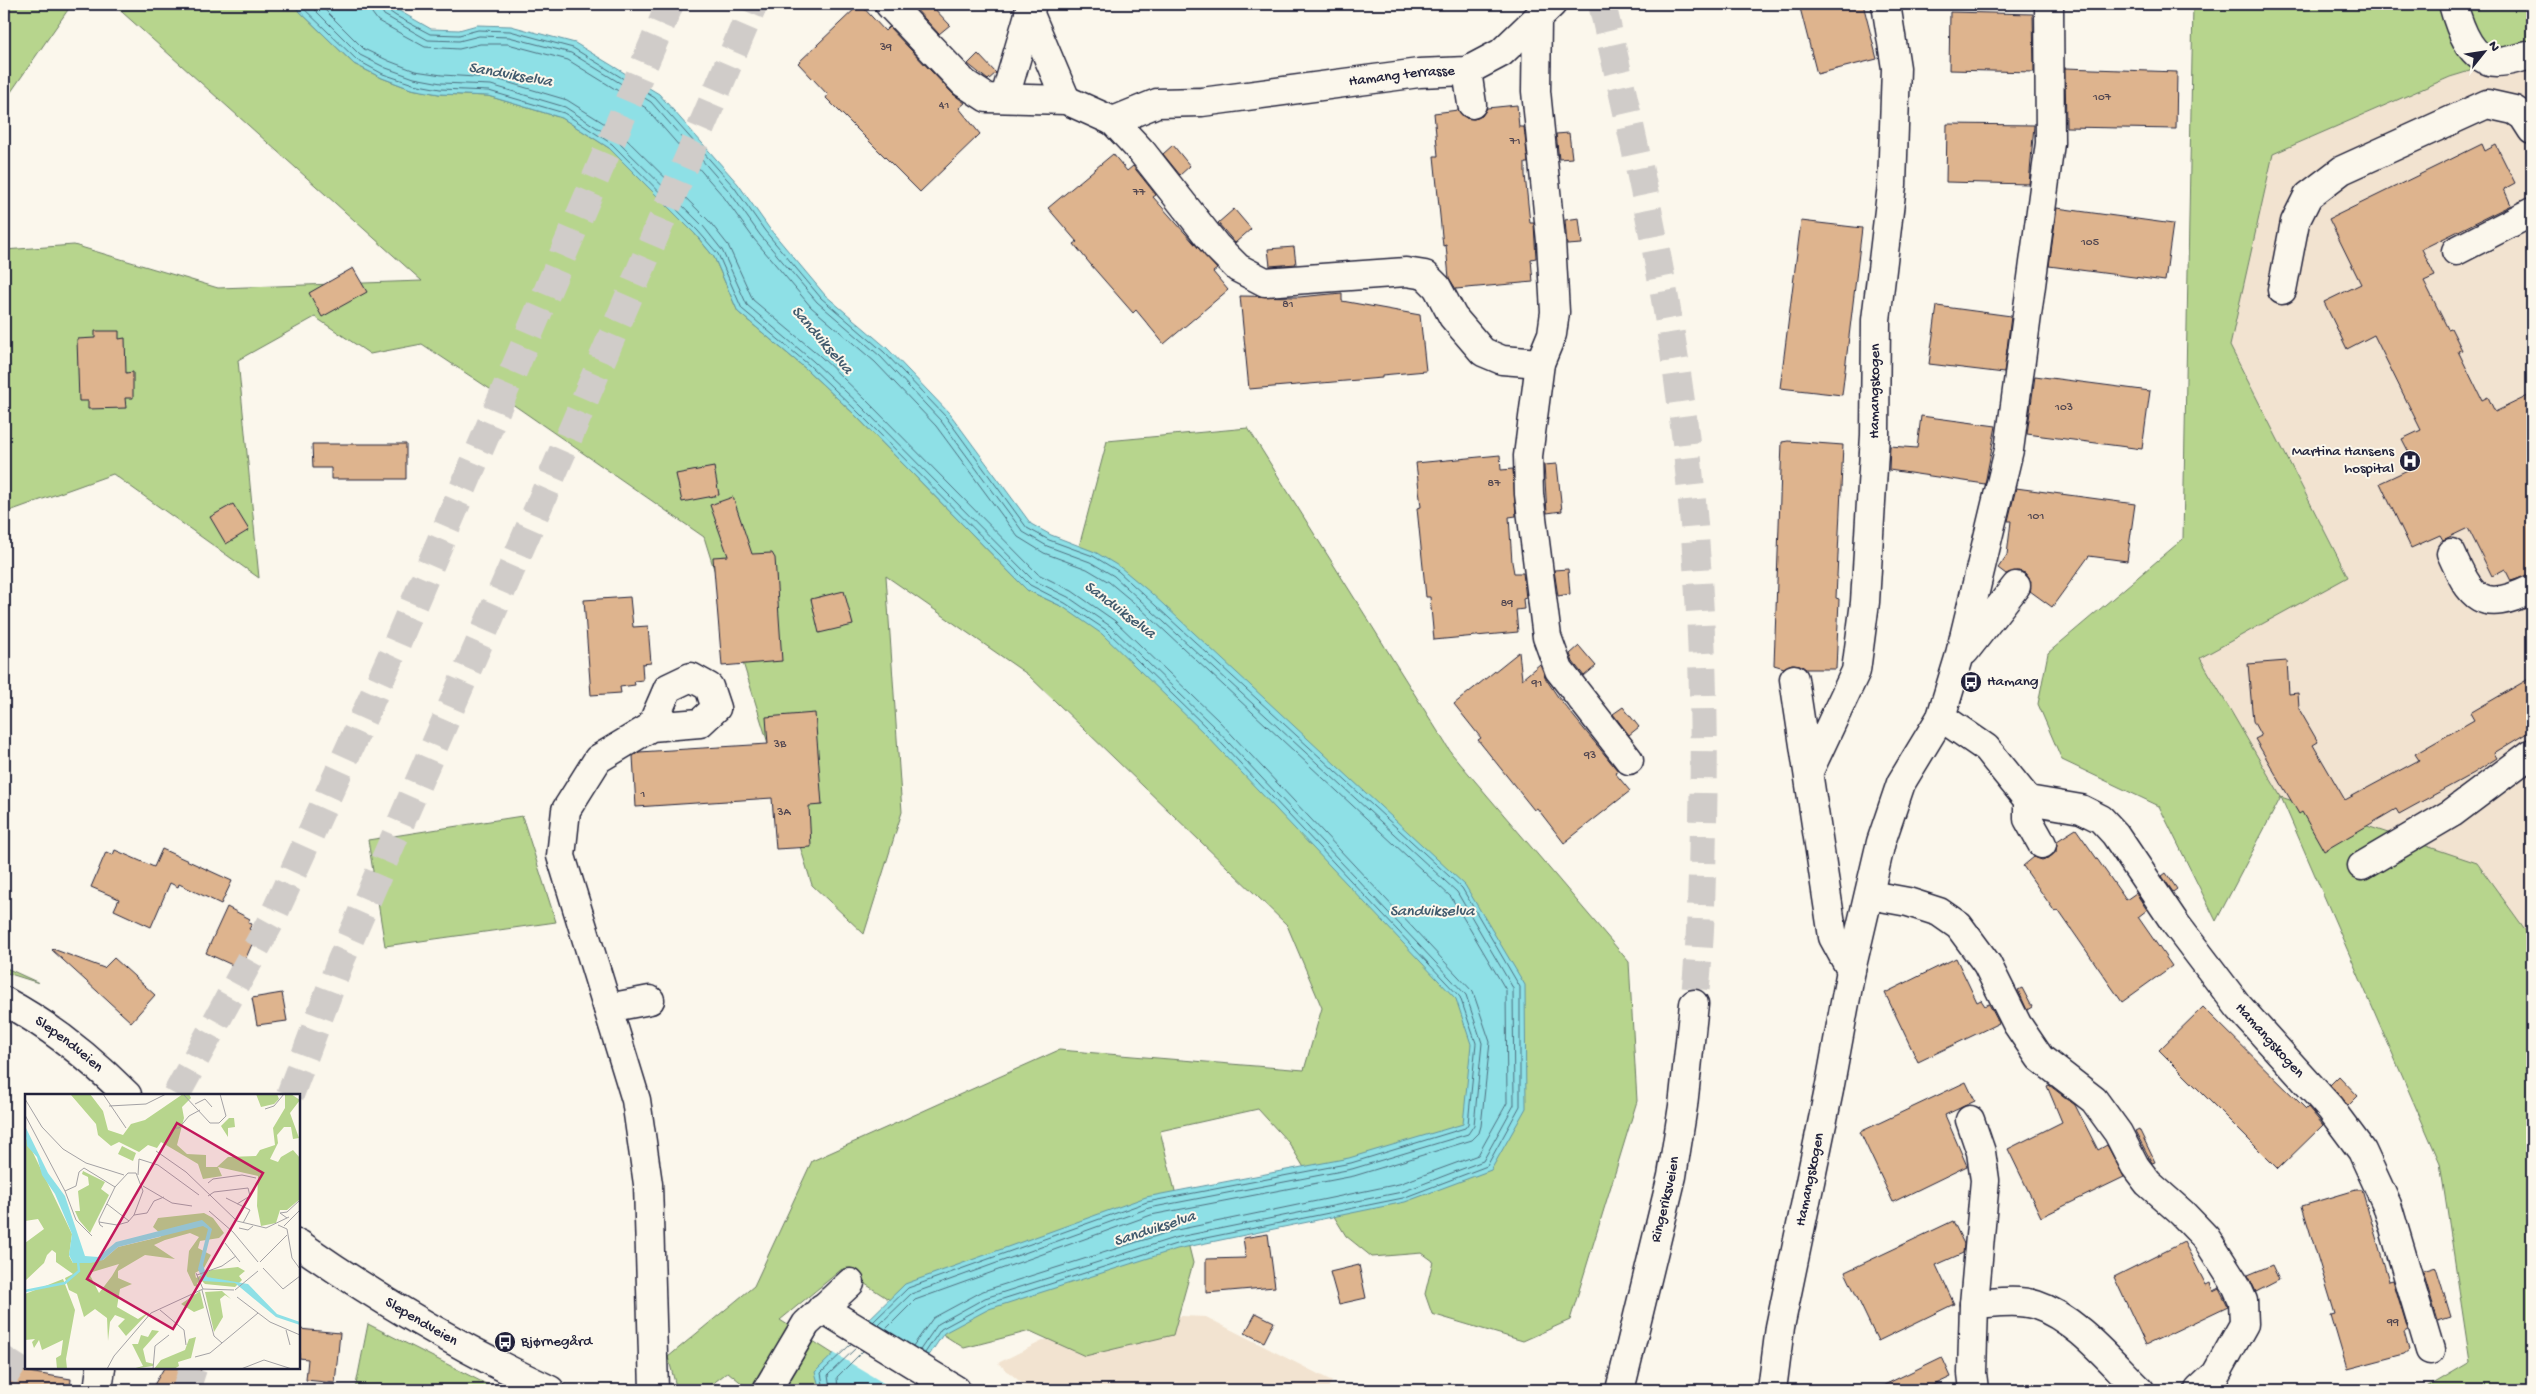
<svg xmlns="http://www.w3.org/2000/svg" width="2536" height="1394" font-family="'Gochi Hand',sans-serif">
  <style>
    .built { fill: #f2e3d0 }
    .green { fill: #b7d58d; stroke: #6c7c64 }
    .water { fill: #8ee0e6; stroke: #6394a2 }
    .pier { fill: #fbf7ec }
    .lines { fill: none; stroke-linecap: round; stroke-linejoin: round }
    .shore { stroke: #4d6e7f; stroke-width: 1 }
    .building { fill: #deb48e; stroke: #22223b }
    .major-tunnel { stroke: #d0ccc9; stroke-width: 28; stroke-dasharray: 28 14; stroke-linecap: butt }
    .highway-tunnel { stroke: #d0ccc9; stroke-width: 28; stroke-dasharray: 28 14; stroke-linecap: butt }
    .minor-casing { stroke: #22223b; stroke-width: 31 }
    .major-casing { stroke: #22223b; stroke-width: 31 }
    .minor { stroke: #fbf7ec; stroke-width: 28 }
    .major { stroke: #fbf7ec; stroke-width: 28 }
    .labels { text-anchor: middle; dominant-baseline: central; stroke-width: 4; stroke-linejoin: round; paint-order: stroke }
    .number-label { font-size: 12px; fill: #514650 }
    .street-label { font-size: 15px; fill: #22223b; stroke: #fbf7ec }
    .poi-label { font-size: 15px; fill: #22223b; stroke: #fbf7ec; text-anchor: start }
    .water-label { font-size: 16px; font-style: italic; fill: #425b6e; stroke: #fbf7ec }
    .inset-river { fill: none; stroke: #8ee0e6; stroke-width: 2.5 }
    .inset-road { fill: none; stroke: #a4a2a5; stroke-width: 1 }
    .view { fill: #c2185b; fill-opacity: 0.15; stroke: #c2185b; stroke-width: 2.5 }
    .inset-edge { fill: none; stroke: #22223b; stroke-width: 2.5 }
  </style>
  <rect width="100%" height="100%" fill="#fbf7ec"/>
  <filter id="ink" filterUnits="userSpaceOnUse"><feTurbulence type="fractalNoise" baseFrequency=".02" numOctaves="2"/><feDisplacementMap in="SourceGraphic" scale="10" xChannelSelector="R" yChannelSelector="G"/><feConvolveMatrix kernelMatrix="1 2 1 2 8 2 1 2 1" color-interpolation-filters="sRGB"/></filter>
  <g filter="url(#ink)">
    <g class="built">
      <path d="M2532 52V939L2477 863 2347 883 2281 797 2199 658 2348 576 2230 346 2273 154 2450 77Z"/>
      <path d="M1182 1316 1206 1317 1332 1381 1327 1390H1030L998 1363 1053 1336 1121 1320Z"/>
    </g>
    <g class="green">
      <path d="M4 4H72L4 102Z"/>
      <path d="M113 4H292L354 64 382 78 411 89 439 94 488 96 562 118 609 148 695 234 714 257 738 312 806 369 853 413 1027 590 1063 607 1107 441 1248 428 1452 754 1629 962 1637 1101 1570 1320 1523 1341 1432 1314 1425 1294 1433 1261 1422 1253 1372 1257 1346 1236 1289 1143 1258 1109 1160 1131 1193 1263 1173 1335 1085 1356 1030 1331 964 1348 842 1269 780 1320 890 1390H750L728 1372 704 1390H677L668 1357 754 1286 812 1161 1059 1050 1304 1070 1322 1008 1287 925 1027 674 886 576 902 812 864 934 812 885 704 537 508 401 422 344 370 354 315 317 238 360 259 578 113 474 4 513V250L74 245 218 288 422 281Z"/>
      <path d="M2193 4H2532V52L2450 77 2273 154 2230 346 2348 577 2200 658 2281 797 2477 863 2532 939V1390H2423L2470 1362 2440 1163 2281 797 2216 921 2159 806 2062 760 2038 704 2048 653 2183 539Z"/>
      <path d="M522 816 556 922 385 946 368 840Z"/>
      <path d="M4 967 39 983 4 972Z"/>
      <path d="M368 1324 496 1389 497 1390H355Z"/>
    </g>
    <path class="water" d="M292 4H387L431 29 459 30 477 25 511 26 575 43 659 94 738 184 769 228 825 295 887 348 950 414 1031 524 1051 535 1095 552 1120 567 1151 593 1465 885 1525 985 1526 1108 1491 1170 1405 1202 1177 1249 989 1309 944 1333 906 1390H820L815 1372 905 1284 1146 1197 1349 1158 1463 1124 1471 1044 1456 999 1205 734 1102 634 1063 607 1027 590 853 413 806 369 738 312 714 257 695 234 609 148 562 118 488 96 439 94 411 89 382 78 354 64Z"/>
    <path class="pier" d="M864 1321 929 1361 909 1390H895L832 1352Z"/>
    <g class="lines">
      <g class="shore">
        <path d="M299 4 357 60 383 74 413 84 440 89 489 91 564 113 612 144 698 231 718 254 742 309 809 365 856 410 1030 585 1065 603 1106 630 1209 730 1460 997 1476 1043 1468 1124 1465 1128 1351 1163 1147 1202 908 1288 873 1322"/>
        <path d="M309 4 360 55 386 68 414 78 441 83 491 85 565 107 616 140 703 226 722 250 747 305 813 361 860 405 1033 580 1068 597 1110 626 1213 726 1466 995 1482 1043 1474 1125 1468 1134 1352 1169 1149 1208 911 1294 879 1325"/>
        <path d="M319 4 364 49 389 61 415 71 442 75 493 78 567 100 621 134 709 221 728 245 753 300 819 355 866 400 1038 574 1072 591 1115 621 1219 721 1473 992 1490 1042 1481 1126 1479 1133 1472 1140 1354 1176 1151 1215 915 1300 886 1329"/>
        <path d="M371 4 372 13 378 21 425 47 459 49 480 44H508L568 60 646 108 723 196 754 239 811 307 875 362 936 426 1018 537 1044 553 1087 569 1109 582 1139 607 1451 897 1506 990 1507 1103 1478 1155 1399 1184 1172 1231 983 1291 933 1318 913 1346"/>
        <path d="M378 4 384 15 428 40 459 41 479 36 509 37 571 53 651 102 729 191 760 235 817 302 880 356 941 421 1023 532 1047 546 1090 562 1114 576 1457 892 1513 988 1514 1105 1483 1161 1402 1192 1174 1238 985 1298 938 1324 920 1350"/>
        <path d="M385 4 386 9 396 16 430 34 459 35 478 30 510 31 573 48 655 98 734 187 765 231 821 298 884 352 946 417 1027 528 1049 540 1093 556 1118 571 1462 888 1520 987V1106L1487 1166 1403 1198 1176 1244 987 1304 941 1329 925 1353"/>
        <path d="M824 1390 821 1373 851 1344"/>
        <path d="M830 1390 828 1375 857 1347"/>
        <path d="M838 1390 837 1377 863 1351"/>
      </g>
    </g>
    <g class="building">
      <path d="M860 4 885 31 889 27 953 94 965 103 959 108 980 134 920 192 826 98 828 95 798 63Z"/>
      <path d="M913 4H930L950 25 939 34 912 5Z"/>
      <path d="M1799 4H1863L1877 59 1817 74Z"/>
      <path d="M1950 12 2033 14 2034 72 1949 70Z"/>
      <path d="M978 54 996 73 988 80 968 64Z"/>
      <path d="M2065 68 2177 72 2176 129 2066 127Z"/>
      <path d="M1517 105 1519 127H1524L1528 163H1525V175L1530 223H1534L1535 242 1536 258 1531 259 1533 282 1456 289 1449 278 1446 245 1443 246 1434 156H1438L1434 113 1458 110 1466 118 1474 119 1482 116 1487 108Z"/>
      <path d="M1947 124 2034 125 2029 184 1946 182Z"/>
      <path d="M1569 133 1572 158 1559 159 1556 134Z"/>
      <path d="M2482 144 2485 151 2496 145 2515 183 2504 189 2511 205 2422 249 2435 276 2424 281 2448 329 2451 328 2462 350 2458 351 2482 400 2488 397 2495 412 2532 394V574L2511 581 2505 569 2492 576 2468 528 2443 540 2440 535 2411 548 2380 483 2416 466 2402 439 2421 430 2374 335 2347 349 2324 302 2361 284 2329 219Z"/>
      <path d="M1173 145 1190 166 1180 175 1163 154Z"/>
      <path d="M1113 154 1127 171 1133 166 1156 195 1153 197 1217 269 1213 272 1228 290 1164 344 1136 310 1133 313 1091 265 1074 244 1077 242 1048 208Z"/>
      <path d="M2057 208 2173 224 2165 281 2049 266Z"/>
      <path d="M1234 209 1251 229 1235 243 1218 223Z"/>
      <path d="M1579 218 1582 244 1567 245 1565 220Z"/>
      <path d="M1801 221 1862 228 1842 395 1780 388Z"/>
      <path d="M1294 247 1296 264 1270 266 1268 249Z"/>
      <path d="M353 268 367 292 322 317 309 293Z"/>
      <path d="M1342 293V301L1420 315 1426 371 1382 375V378L1249 389 1240 296 1299 297Z"/>
      <path d="M1937 306 2011 316 2004 373 1929 364Z"/>
      <path d="M95 331H119V339L125 338 126 373 133 372V398H125L126 408 88 409V401H79L77 339 95 338Z"/>
      <path d="M2035 376 2150 391 2142 449 2027 434Z"/>
      <path d="M1921 416 1996 426 1985 484 1889 470 1890 446 1917 448Z"/>
      <path d="M1788 441 1843 445 1836 598 1839 599 1836 669H1806L1800 665 1792 664 1784 668 1774 665 1782 442Z"/>
      <path d="M312 444H406V479H331V468H313Z"/>
      <path d="M1500 455 1501 470 1513 469 1516 516 1509 517 1512 562 1514 573H1523L1526 598 1523 599 1524 609 1516 610 1518 632 1434 640 1430 597H1426L1417 508 1421 507 1416 463Z"/>
      <path d="M1557 464 1562 511 1547 513 1544 465Z"/>
      <path d="M714 467 719 495 682 502 676 474Z"/>
      <path d="M2016 488 2135 504 2127 561 2089 556 2052 607 2030 591 2031 581 2025 573 2018 571 2006 574 1998 568 2007 555 2011 521H2008Z"/>
      <path d="M733 497 752 554 772 553 775 558 782 661 722 666 713 557 728 556 710 505Z"/>
      <path d="M233 504 249 530 226 544 210 517Z"/>
      <path d="M1568 569 1570 594 1558 596 1554 570Z"/>
      <path d="M844 591 853 625 819 633 811 599Z"/>
      <path d="M630 597 633 627 648 626 651 663 642 664 643 680 634 681 635 685 620 687 621 693 591 695 584 600Z"/>
      <path d="M1579 646 1596 666 1584 676 1573 662 1570 654Z"/>
      <path d="M1519 652 1522 679 1540 664 1546 679 1558 697 1618 771 1615 773 1630 791 1564 843 1537 808 1534 810 1478 740 1481 738 1454 704Z"/>
      <path d="M2287 661 2289 694 2298 693 2299 709 2318 742 2313 745 2345 800 2419 760 2415 754 2474 720 2470 713 2532 677V730L2494 753 2497 758 2474 773 2399 814 2396 809 2324 851 2302 812 2299 814 2255 739 2261 736 2253 721 2248 664Z"/>
      <path d="M1623 707 1639 727 1629 735 1613 714Z"/>
      <path d="M815 713 822 805 809 806 811 847 776 849 772 798 636 807 633 756 639 752 768 744 766 717Z"/>
      <path d="M2076 829 2126 900 2136 893 2147 910 2138 917 2172 966 2122 1002 2058 910 2055 912 2023 866 2034 857 2042 860 2050 857 2056 852 2057 841Z"/>
      <path d="M162 849 232 881 221 904 179 884 178 887 170 883 151 927 114 910 119 899 91 887 106 852 113 855 115 850 154 867Z"/>
      <path d="M2166 873 2177 889 2173 892 2162 876Z"/>
      <path d="M227 907 250 919 248 923 252 924 249 929 257 933 241 969 206 953Z"/>
      <path d="M53 949 104 968 114 958 155 995 131 1022 52 950Z"/>
      <path d="M1956 958 1977 1002 1981 1000 1985 1006 1989 1004 1999 1023 1918 1062 1885 993Z"/>
      <path d="M2022 988 2032 1007 2027 1010 2018 990Z"/>
      <path d="M282 993 287 1021 257 1025 252 998Z"/>
      <path d="M2203 1007 2306 1109 2308 1107 2323 1125 2278 1169 2159 1050Z"/>
      <path d="M2339 1076 2358 1096 2348 1106 2330 1085Z"/>
      <path d="M1966 1082 1975 1101 1945 1115 1967 1166 1893 1202 1860 1132Z"/>
      <path d="M2049 1085 2075 1105 2098 1150 2107 1145 2124 1177 2041 1217 2008 1149 2062 1122 2047 1086Z"/>
      <path d="M2139 1129 2155 1162 2152 1163 2135 1131Z"/>
      <path d="M2356 1190H2362L2389 1281 2393 1280 2408 1330 2404 1332 2409 1350 2404 1354 2347 1369 2331 1315 2335 1314 2302 1206Z"/>
      <path d="M1953 1221 1964 1244 1963 1253 1936 1265 1954 1304 1878 1341 1845 1272Z"/>
      <path d="M1268 1234 1275 1287 1206 1293V1259L1246 1258 1243 1238Z"/>
      <path d="M2184 1242 2206 1285 2210 1283 2213 1291 2219 1288 2228 1306 2146 1345 2114 1277Z"/>
      <path d="M1359 1265 1366 1298 1339 1304 1330 1272Z"/>
      <path d="M2272 1265 2279 1280 2256 1292 2248 1275Z"/>
      <path d="M2436 1267 2451 1317 2438 1321 2423 1271Z"/>
      <path d="M1256 1313 1274 1322 1264 1342 1245 1333Z"/>
      <path d="M299 1329 340 1333 335 1383 306 1380 308 1359 299 1358Z"/>
      <path d="M1942 1357 1951 1377 1923 1390H1874Z"/>
      <path d="M4 1368 71 1379 70 1390H4Z"/>
      <path d="M164 1368H202L189 1390H151Z"/>
    </g>
    <g class="lines">
      <path class="major-tunnel" d="M1602 4C1636 148 1669 294 1686 442 1700 568 1706 695 1703 822 1702 882 1701 944 1694 1004"/>
      <g class="highway-tunnel">
        <path d="M176 1095 271 921 394 650 670 4"/>
        <path d="M290 1095 341 960 565 446 754 4"/>
        <path d="M4 1377 26 1342"/>
        <path d="M186 1390 193 1368"/>
      </g>
      <g class="minor-casing">
        <g id="minor">
          <path id="s1" d="M889 4 964 83 987 98 1066 100 1113 121 1157 103 1202 102 1419 73 1467 71 1501 53 1552 4"/>
          <path d="M2453 4C2459 26 2470 62 2497 62 2509 62 2521 57 2532 55"/>
          <path d="M1029 12 1066 100"/>
          <path d="M1537 19 1536 91 1551 241 1555 312 1552 334 1540 363 1528 456 1529 494 1547 637 1559 670 1629 760"/>
          <path d="M1467 71 1472 104"/>
          <path d="M1005 97 1032 4"/>
          <path d="M1113 121 1142 152 1216 246 1238 268 1265 282 1406 272 1425 275 1437 287 1453 317 1483 352 1502 360 1540 363"/>
          <path d="M2456 251 2532 212"/>
          <path d="M2282 290 2295 222 2308 196 2342 170 2487 104 2514 110 2523 116 2532 130"/>
          <path d="M2451 553C2471 598 2481 614 2532 589"/>
          <path d="M1965 651 2016 586"/>
          <path d="M1794 679 1833 937 1851 970"/>
          <path d="M1941 717 1986 748 2028 800V819L2042 844"/>
          <path d="M651 727 668 688 691 677 709 687 716 708 700 723 651 727 598 759 566 810 561 856 636 1100 648 1184 654 1390"/>
          <path id="s2" d="M1810 769 1856 671 1865 602 1875 435 1876 320 1892 185 1896 68 1886 4"/>
          <path id="s3" d="M2028 800 2081 809 2101 819 2115 834 2175 923 2238 1006 2330 1108 2362 1151 2387 1205 2430 1350"/>
          <path d="M2362 866 2452 813 2532 753"/>
          <path d="M1870 895 1908 902 1939 912 1959 926 1987 964 2017 1024 2040 1058 2094 1100 2118 1133 2135 1166 2148 1183 2182 1213 2206 1238 2236 1285 2243 1301 2244 1324 2216 1374 2199 1390"/>
          <path d="M608 1008 650 1000"/>
          <path d="M1970 1120 1981 1152 1985 1180 1974 1304 1972 1373 1974 1390"/>
          <path d="M1974 1304C1994 1303 2017 1299 2036 1305 2076 1318 2111 1362 2140 1390"/>
          <path d="M822 1308 956 1390"/>
          <path d="M98 1390 101 1368"/>
          <path d="M767 1390 806 1324 850 1283"/>
          <path id="s4" d="M1772 1390 1780 1327 1829 1090 1851 970 1881 842 1901 783 1941 717 1959 658 2009 450 2050 143 2049 4"/>
        </g>
      </g>
      <g class="major-casing">
        <g id="major">
          <path id="s5" d="M4 1001C51 1026 90 1058 127 1095"/>
          <path id="s6" d="M299 1244C379 1300 462 1349 550 1390"/>
          <path id="s7" d="M1620 1390 1672 1176 1683 1106 1694 1004"/>
        </g>
      </g>
      <use href="#minor" class="minor"/>
      <use href="#major" class="major"/>
    </g>
  </g>
  <defs>
    <g id="hospital-disc" transform="scale(1.125)"><circle r="9.5" fill="#22223b" stroke="#fbf7ec"/><path d="M-5-5h3v3.5h4V-5h3V5h-3V1.5h-4V5h-3Z" fill="#fff"/></g>
    <g id="bus-disc" transform="scale(1.125)"><circle r="9.5" fill="#22223b" stroke="#fbf7ec"/><path d="M-5-6H5V4H4V6H2V4H-2V6H-4V4H-5ZM-3.5-4V0h7V-4ZM-3.5 1.2v1.5H-2V1.2ZM2 1.2v1.5H3.5V1.2Z" fill="#fff"/></g>
  </defs>
  <g fill-rule="evenodd">
    <use href="#hospital-disc" x="2410" y="461"/>
    <use href="#bus-disc" x="1971" y="682"/>
    <use href="#bus-disc" x="505" y="1342"/>
  </g>
  <g class="labels">
    <g class="number-label">
      <text x="886" y="48">39</text>
      <text x="2102" y="98">107</text>
      <text x="944" y="106">41</text>
      <text x="1515" y="142">71</text>
      <text x="1139" y="193">77</text>
      <text x="2090" y="243">105</text>
      <text x="1288" y="305">81</text>
      <text x="2064" y="408">103</text>
      <text x="1494" y="484">87</text>
      <text x="2036" y="517">101</text>
      <text x="1507" y="604">89</text>
      <text x="1537" y="684">91</text>
      <text x="780" y="745">3B</text>
      <text x="1590" y="756">93</text>
      <text x="643" y="795">1</text>
      <text x="784" y="813">3A</text>
      <text x="2393" y="1323">99</text>
    </g>
    <g class="street-label">
      <text stroke="none"><textPath href="#s1" startOffset="561">Hamang terrasse</textPath></text>
      <text stroke="none"><textPath href="#s2" startOffset="389">Hamangskogen</textPath></text>
      <text stroke="none"><textPath href="#s3" startOffset="355">Hamangskogen</textPath></text>
      <text stroke="none"><textPath href="#s5" startOffset="78">Slependveien</textPath></text>
      <text stroke="none"><textPath href="#s4" startOffset="214">Hamangskogen</textPath></text>
      <text stroke="none"><textPath href="#s7" startOffset="196">Ringeriksveien</textPath></text>
      <text stroke="none"><textPath href="#s6" startOffset="145">Slependveien</textPath></text>
    </g>
    <g class="poi-label">
      <text x="2394" y="452" text-anchor="end">Martina Hansens<tspan x="2394" dy="17">hospital</tspan></text>
      <text x="1987" y="682">Hamang</text>
      <text x="521" y="1342">Bjørnegård</text>
    </g>
    <g class="water-label">
      <text transform="translate(510 76) rotate(10)">Sandvikselva</text>
      <text transform="translate(821 341) rotate(49)">Sandvikselva</text>
      <text transform="translate(1119 611) rotate(37)">Sandvikselva</text>
      <text x="1432" y="912">Sandvikselva</text>
      <text transform="translate(1155 1230) rotate(-18)">Sandvikselva</text>
    </g>
  </g>
  <g transform="translate(25 1094)">
    <rect width="275" height="275" fill="#fbf7ec"/>
    <path d="M65 0 78 17 83 36 98 41 106 30 120 26 158 0H164L166 4 157 13 159 24 152 51 162 60 181 61V73H192L203 63 231 62 235 56 250 51 248 34 260 14V1L266 0 275 6 265 19 274 44 268 45 266 33H259L252 41 253 49 245 65 253 68 256 63 268 56 275 64V105L262 116H255L251 129 236 132 232 112 233 82 193 73 197 82 178 85 173 70 136 48 132 54 123 51 114 58 94 48 86 52 73 41 71 30 46 1ZM231 0H252L254 5 249 10 236 13ZM204 24H209L210 33 203 34V43L196 32ZM0 42 47 140 44 162 48 169 78 166 93 153 135 143 137 141 128 133 133 124 179 119 188 124 199 139 194 144 175 147 173 154 186 161 179 174 170 179 171 184 186 176 213 173 220 177 214 182 217 186 210 193 180 190 177 187 172 189 173 193 169 192 162 177 164 157 174 143 165 139 140 146 129 151 150 165 120 161 93 177V184L107 190 95 195 92 213 113 225 124 218 101 242 93 232 100 225 90 221 85 228 83 247 82 224 70 215 59 223 52 200 44 196 40 184 48 180 31 168V159L27 156 22 161 19 169 0 187V149L19 135 13 125 0 127ZM94 170 87 182 74 199 64 179ZM97 52 111 59 108 67 93 60ZM58 77 80 88 76 95 84 101 65 139 54 126 45 106 50 117H55L53 97 64 91 63 83 57 80ZM38 185 50 216 41 265 42 275H32L31 264 36 261 38 246 17 256 14 246 9 254 7 248 10 245 0 246V200ZM175 197 179 214 169 218 156 210ZM197 197 206 205 200 201 195 205 198 223 189 238 180 198ZM127 236 134 237 118 255 121 268 129 270 128 272 107 275 118 272 107 250H113L116 241 123 243ZM171 243 166 264 153 268 154 272 149 275H129L136 266 160 256 164 245Z" fill="#b7d58d" fill-rule="evenodd"/>
    <path d="M0 32 23 79 40 102 60 162 73 163 91 148 177 126 187 135 178 171 182 183 223 190 252 220 275 228V231L251 223 210 189 178 187 173 175 183 135 178 132 93 153 78 166 66 169H48L44 161 47 140 30 100 17 81 12 63 2 52Z" fill="#8ee0e6"/>
    <path class="inset-river" d="M0 197 40 189 54 177 53 167"/>
    <path class="inset-road" d="M78 0 101 34M158 0 185 29H194M0 5 17 33 38 55 61 69 99 81M170 10 180 5 187 13M84 12 121 10 141 0M240 15 249 12 259 0M0 21 40 97 51 126 67 142M194 29 201 22 195 0M148 34H154L164 22 175 16M131 57 161 78 212 127 241 134 264 123M114 65 133 71 174 101M113 81 114 65M183 89 188 85 217 81 231 84M118 92 147 109 167 112M40 97 51 92 54 78 59 74 90 93M183 102 189 98 223 94 225 102 212 110M201 104 225 116 218 129M82 110 104 127M184 117 208 138 233 168M109 121 122 119 129 107 139 103M262 124 255 119 262 118 275 106M74 128 92 131 103 128 109 121 118 97 111 79H103L90 93 74 126V128L75 131 78 133M253 131 262 135 267 164 275 175M259 132 275 116M214 134 223 136 228 132M200 149 215 168M235 168 262 141M238 174 258 195 275 182M171 179 178 195M172 181 197 172 211 162M177 196 189 242 197 249M210 196 233 177M212 203 245 228 275 241M135 216 159 236 161 251M261 236 265 251M170 263 185 259 233 219M82 275 89 262 126 219 178 195 209 196M128 275 130 252 144 241M216 275 239 266 267 275"/>
    <path class="view" d="M152 29 238 79 148 235 62 185Z"/>
    <rect width="275" height="275" class="inset-edge"/>
  </g>
  <rect width="2536" height="1394" fill="none" stroke="#fbf7ec" stroke-width="20"/>
  <rect x="10" y="10" width="2516" height="1374" fill="none" stroke="#22223b" stroke-width="2" filter="url(#ink)"/>
  <g transform="translate(2484 52) rotate(60)" stroke="#fbf7ec" stroke-width="4" paint-order="stroke">
  <path d="M0-4L9 19L0 12L-9 19Z" fill="#22223b"/>
  <text y="-8" font-size="14" font-weight="bold" text-anchor="middle" fill="#22223b">N</text>
  </g>
</svg>
